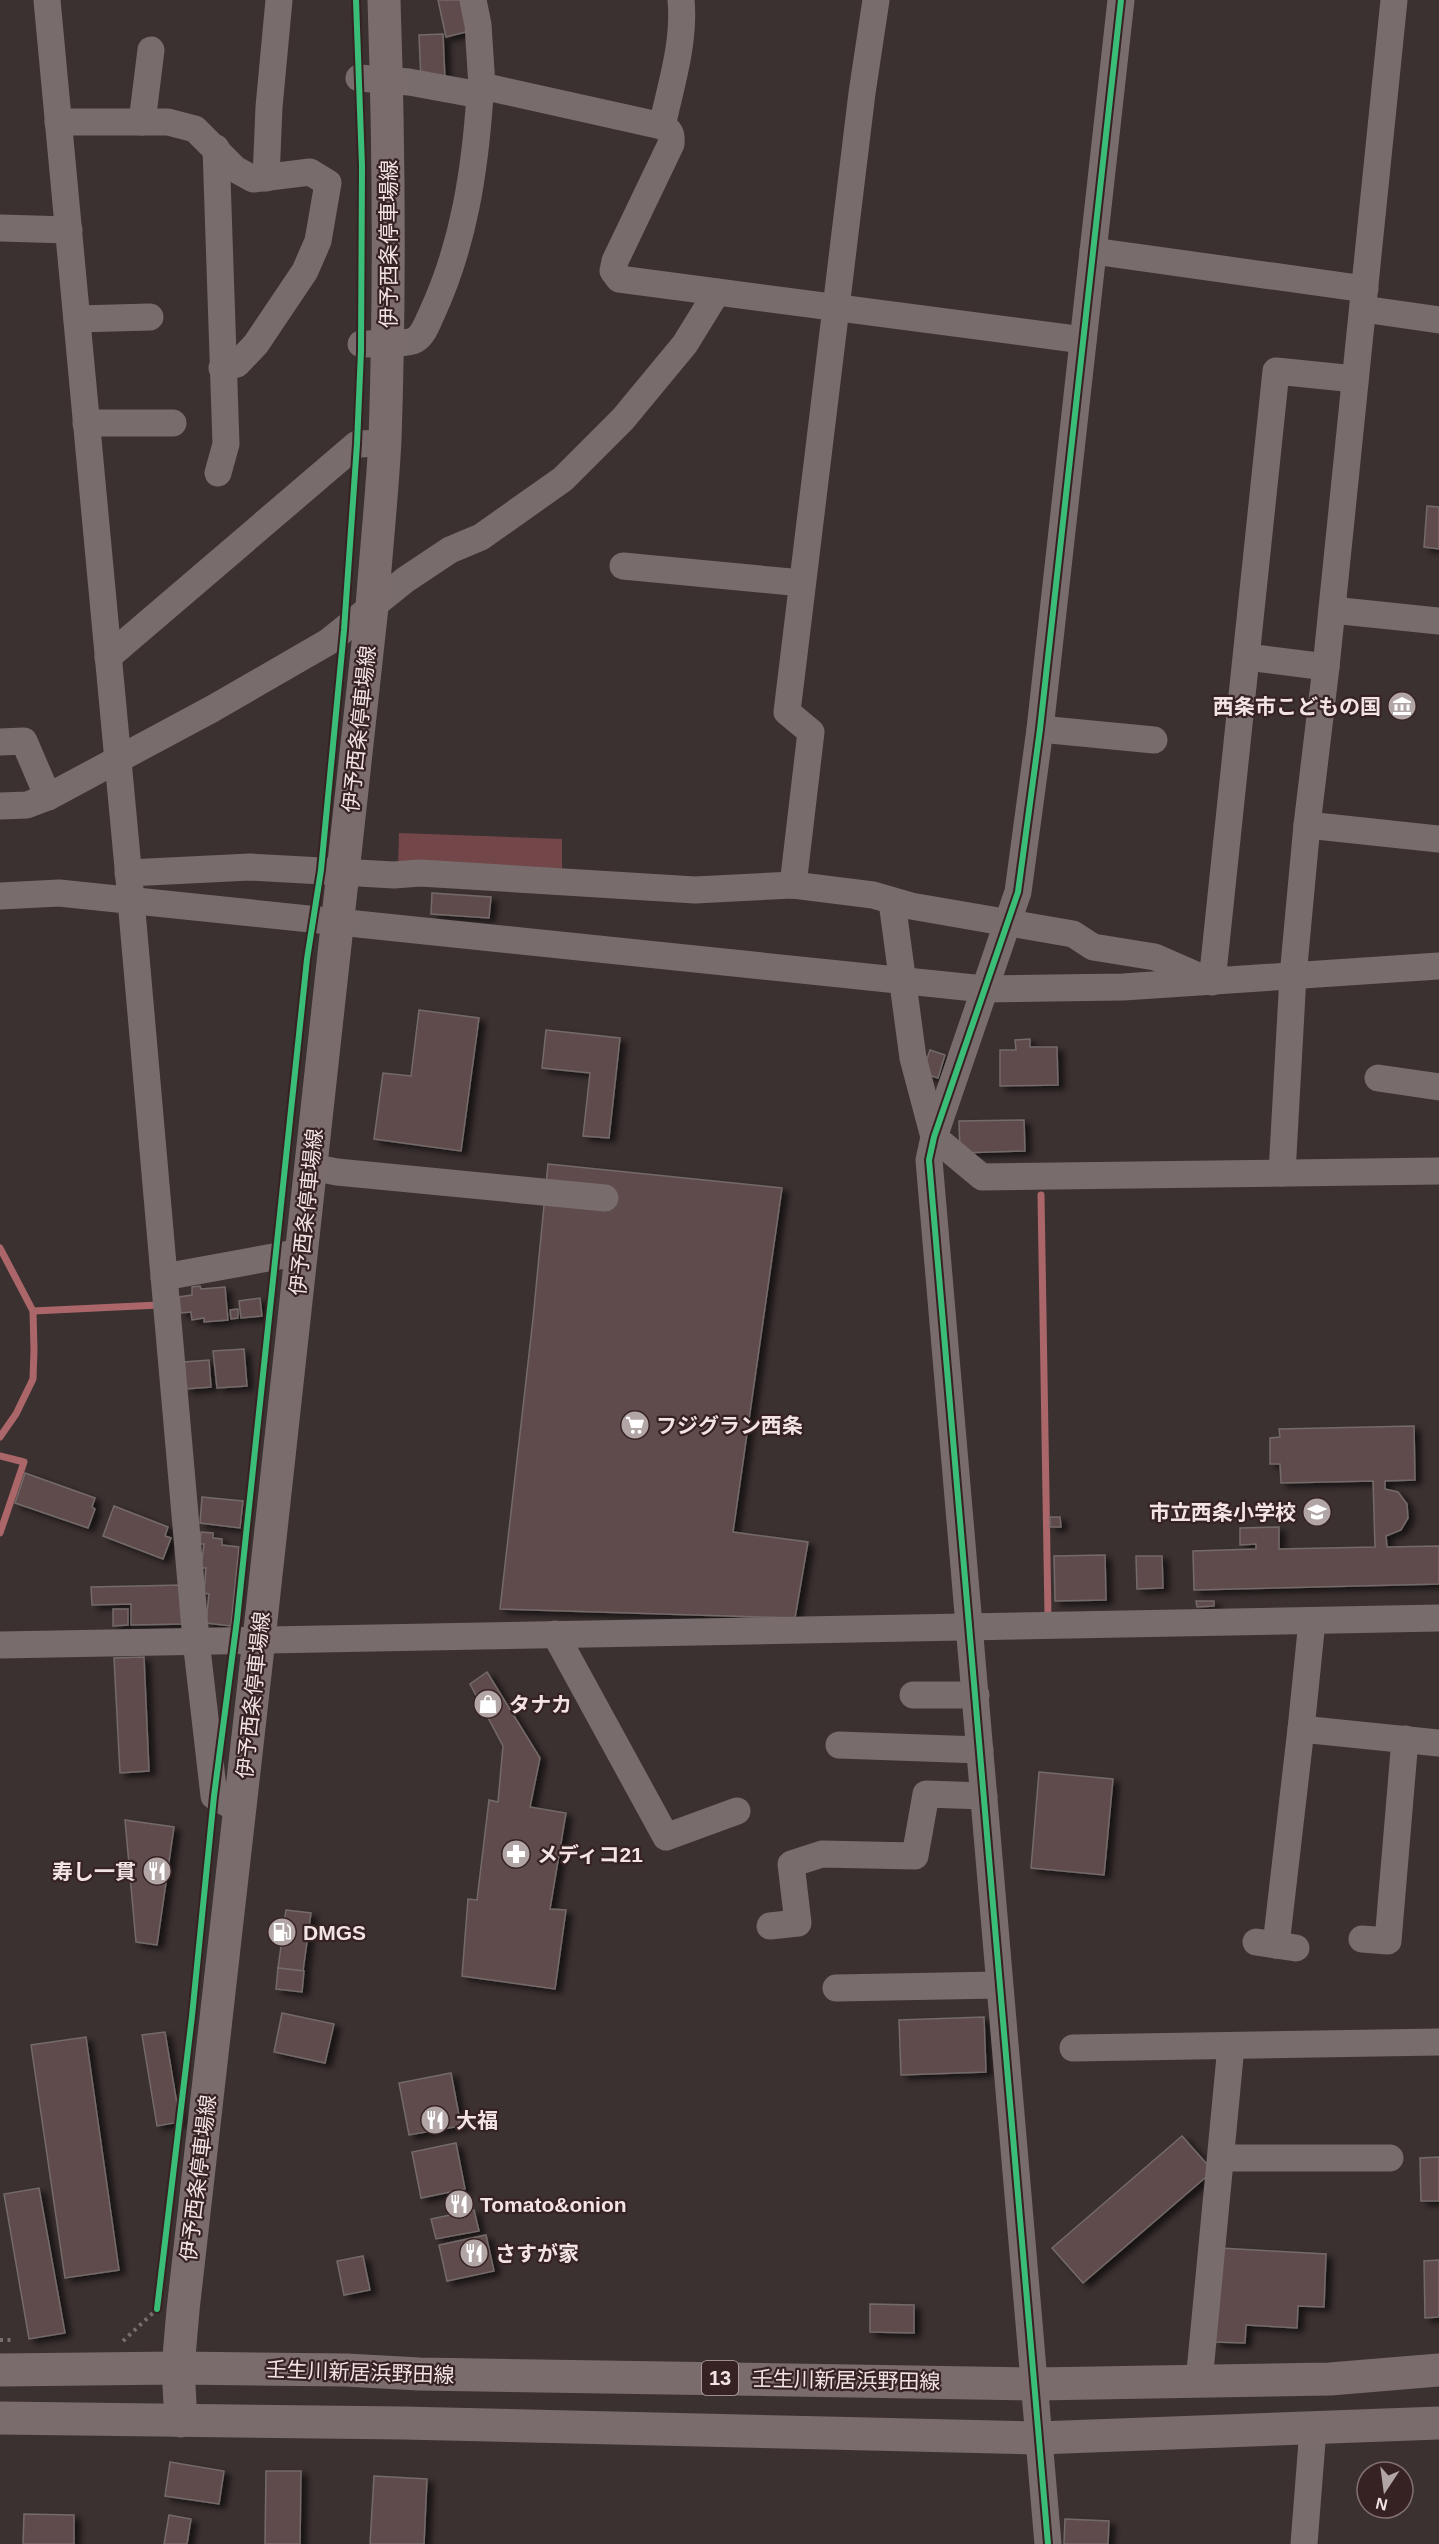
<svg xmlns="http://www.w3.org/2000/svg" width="1439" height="2544" font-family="Arial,'Noto Sans JP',sans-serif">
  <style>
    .green { fill: #734749 }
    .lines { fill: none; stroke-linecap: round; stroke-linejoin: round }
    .stream { stroke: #ab6669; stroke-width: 7 }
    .building { fill: #5f4b4c; stroke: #746a6a; stroke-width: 1.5; filter: url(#shadow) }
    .path { stroke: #796e6f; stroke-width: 4; stroke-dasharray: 3 4.5; stroke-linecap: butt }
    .minor { stroke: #786c6d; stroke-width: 27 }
    .major { stroke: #7a6c6d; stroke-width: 33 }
    .cycleway-casing { stroke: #372223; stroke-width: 10 }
    .cycleway { stroke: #3abd76; stroke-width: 6 }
    .labels { text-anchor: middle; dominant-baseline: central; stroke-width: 4.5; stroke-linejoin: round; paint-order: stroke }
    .shield { fill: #372223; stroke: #baaaaa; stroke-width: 1.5 }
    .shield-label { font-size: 20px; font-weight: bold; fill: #f2e4e4 }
    .street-label { font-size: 21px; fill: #f2e4e4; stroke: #372223 }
    .poi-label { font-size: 21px; font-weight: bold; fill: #f2e4e4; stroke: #372223; text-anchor: start }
  </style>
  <defs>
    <filter id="shadow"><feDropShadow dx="6" dy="4" stdDeviation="3" flood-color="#0009"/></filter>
  </defs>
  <rect width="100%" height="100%" fill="#3c3131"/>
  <path class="green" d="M399 833 562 839V877L398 870Z"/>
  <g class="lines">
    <g class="stream">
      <path d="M1041 1195 1048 1616H1053"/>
      <path d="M0 1248 33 1311 34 1350 33 1379 16 1414 0 1437"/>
      <path d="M33 1311 159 1305"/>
      <path d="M0 1456 24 1462 0 1533"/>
    </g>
  </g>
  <g class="building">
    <path d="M438 0H463L470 31 446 37Z"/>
    <path d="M443 34 445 80H421L419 35Z"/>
    <path d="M1427 506 1439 507V549L1424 547Z"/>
    <path d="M432 893 491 897 489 918 431 914Z"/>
    <path d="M419 1010 479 1018 461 1151 374 1139 383 1073 411 1076Z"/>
    <path d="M546 1030 620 1038 609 1138 583 1136 590 1073 542 1068Z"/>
    <path d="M1030 1039V1047H1057L1058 1085 1000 1086V1050H1016L1015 1040Z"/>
    <path d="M930 1050 945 1055 938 1078 922 1073Z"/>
    <path d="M1024 1120 1025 1151 960 1153 959 1121Z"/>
    <path d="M548 1164 782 1188 733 1532 808 1542 795 1618 500 1609 533 1319Z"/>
    <path d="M200 1286 201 1289 225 1287 228 1320 204 1322V1318L192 1320 191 1312 181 1313 179 1297 192 1295V1287Z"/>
    <path d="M260 1298 262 1316 241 1318 239 1301Z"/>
    <path d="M238 1309V1318L231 1319 230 1310Z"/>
    <path d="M244 1349 247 1386 217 1388 213 1351Z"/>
    <path d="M209 1360 211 1387 186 1389 184 1362Z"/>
    <path d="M1414 1426 1415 1480 1385 1481V1489L1398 1492 1407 1504 1408 1518 1401 1530 1386 1536 1387 1547 1439 1546V1584L1194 1590 1193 1551 1256 1549V1544L1240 1545V1528L1279 1527V1549L1375 1547 1373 1481 1281 1483 1280 1464H1270V1438L1280 1437 1279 1429Z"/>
    <path d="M25 1473 95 1498 92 1507 95 1509 88 1528 15 1503Z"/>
    <path d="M202 1497 243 1501 240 1528 200 1523Z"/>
    <path d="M114 1506 168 1527 165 1536 171 1538 163 1559 103 1536Z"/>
    <path d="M1050 1517H1060L1061 1527H1050Z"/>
    <path d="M201 1532 213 1533V1538L222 1539V1545L239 1547 231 1626 206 1623 209 1594 204 1593 206 1568H201L204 1544H200Z"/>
    <path d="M1105 1555 1106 1600 1055 1601 1054 1556Z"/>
    <path d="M1136 1556H1162L1163 1588 1137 1589Z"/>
    <path d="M183 1585 184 1624 131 1625V1604L92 1605 91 1587Z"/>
    <path d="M1196 1601H1214V1606L1197 1607Z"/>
    <path d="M113 1609H128V1625L113 1626Z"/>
    <path d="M144 1657 149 1771 120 1773 114 1658Z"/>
    <path d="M487 1672 540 1758 530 1807 566 1813 550 1909 566 1910 555 1989 462 1976 468 1899 477 1900 489 1800 498 1802 503 1746 470 1684Z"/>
    <path d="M1039 1772 1113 1779 1104 1875 1031 1868Z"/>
    <path d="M125 1820 174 1827 157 1945 136 1942Z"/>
    <path d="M286 1910 311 1913 303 1971 278 1968Z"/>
    <path d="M278 1968 304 1971 302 1992 276 1989Z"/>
    <path d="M282 2013 334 2024 325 2063 274 2052Z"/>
    <path d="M984 2017 986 2072 901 2075 899 2020Z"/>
    <path d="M165 2032 180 2122 157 2126 142 2035Z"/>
    <path d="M86 2037 119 2270 65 2278 31 2045Z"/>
    <path d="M451 2073 461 2126 409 2135 399 2083Z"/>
    <path d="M1182 2136 1213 2171 1083 2283 1052 2248Z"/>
    <path d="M456 2143 465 2189 421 2198 412 2152Z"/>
    <path d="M1439 2157V2201H1421L1420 2158Z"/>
    <path d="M39 2188 65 2333 29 2339 4 2194Z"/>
    <path d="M474 2210 479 2231 436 2239 431 2219Z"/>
    <path d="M486 2235 494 2271 447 2281 439 2245Z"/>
    <path d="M1220 2248 1326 2254 1324 2307 1298 2306 1297 2328 1246 2325 1245 2343 1215 2342Z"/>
    <path d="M363 2256 370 2290 344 2295 337 2261Z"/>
    <path d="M1439 2260V2317L1425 2318 1424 2261Z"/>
    <path d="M870 2304 914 2305V2333L870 2332Z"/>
    <path d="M170 2462 224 2471 219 2504 165 2496Z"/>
    <path d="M266 2471H301L300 2544H265Z"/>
    <path d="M374 2476 427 2479 424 2544H370Z"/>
    <path d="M24 2514 74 2515V2544H23Z"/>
    <path d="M169 2515 191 2519 187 2544H164Z"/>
    <path d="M1065 2519 1109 2521 1108 2544H1064Z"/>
  </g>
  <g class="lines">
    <g class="path">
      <path d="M0 2340H11"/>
      <path d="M123 2341 155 2311"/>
    </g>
    <g class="minor">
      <path d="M47 0 131 900 196 1640 214 1796 240 1810"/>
      <path d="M359 78 409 82 480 95 482 86 478 25 473 0"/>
      <path d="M482 86 662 126C670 130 672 134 671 144L615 261 613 271 619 279 1083 340"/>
      <path d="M58 122H168L195 129 235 169 253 179 310 172 328 183 318 241 305 271 256 344 237 364 222 368"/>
      <path d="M142 122 151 50"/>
      <path d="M662 126C671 85 685 42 681 0"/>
      <path d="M216 148 226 444 218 473"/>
      <path d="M266 178 269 107 279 0"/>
      <path d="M0 228 69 230"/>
      <path d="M1093 251 1365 289"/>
      <path d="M1363 309 1439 320"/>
      <path d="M77 319 150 317"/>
      <path d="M361 344C373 343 406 345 415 340 424 335 428 321 432 313 464 244 475 170 480 95"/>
      <path d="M86 423H173"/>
      <path d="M623 566 802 583"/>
      <path d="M1332 610 1439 621"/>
      <path d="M108 657 357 444 385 443"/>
      <path d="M1247 657 1326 667"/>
      <path d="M1040 729 1154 740"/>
      <path d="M0 742 24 741 48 797"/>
      <path d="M0 806 27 805 48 797 212 709 328 642 405 580 450 550 481 537 563 479 623 419 685 344 717 292"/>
      <path d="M1307 825 1439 839"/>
      <path d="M128 873 250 867 394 875 420 873 695 890 793 885 873 895 911 906 1073 934 1093 947 1155 957 1212 982 1276 371 1355 379"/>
      <path d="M793 885 811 732 787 712 862 93 876 0"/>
      <path d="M0 896 59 893 984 989 1123 987 1439 966"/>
      <path d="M892 902 913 1058 934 1137 982 1177 1439 1171"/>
      <path d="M1378 1078 1439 1087"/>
      <path d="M311 1167 337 1172 605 1198"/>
      <path d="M1282 1173 1293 976 1307 825 1326 667 1394 0"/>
      <path d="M164 1277 301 1252"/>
      <path d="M1312 1621 1301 1729 1439 1743"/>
      <path d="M555 1634 666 1837 737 1811"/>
      <path d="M0 1645 1439 1618"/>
      <path d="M913 1695H976"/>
      <path d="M839 1745 980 1750"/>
      <path d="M770 1926 798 1923 791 1864 822 1854 915 1856 926 1794 984 1796"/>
      <path d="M1362 1939 1388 1941 1405 1739"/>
      <path d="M1256 1942 1296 1948"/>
      <path d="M1276 1945 1301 1729"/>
      <path d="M836 1988 999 1985"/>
      <path d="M1073 2048 1439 2042"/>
      <path d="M1221 2158H1390"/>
      <path d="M1199 2382 1231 2046"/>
      <path d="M1048 2544 929 1160 934 1137 1018 892 1040 729 1121 0"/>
      <path d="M1304 2544 1313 2429"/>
    </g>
    <g class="major">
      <path d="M0 2370 178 2368 346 2370 419 2374 1035 2384 1330 2379 1439 2370"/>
      <path d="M0 2418 404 2423 1038 2438 1439 2423"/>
      <path d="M181 2421 178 2368 183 2310 259 1639 372 607C376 552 382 496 385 440 390 292 389 148 384 0"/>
    </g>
    <g class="cycleway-casing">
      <g id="cycleway">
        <path d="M157 2309 192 2016 214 1796 237 1620 307 959 321 870 344 630 357 444 361 351 362 166 356 0"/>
        <path d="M1048 2544 929 1160 934 1137 1018 892 1040 729 1121 0"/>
      </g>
    </g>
    <use href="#cycleway" class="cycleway"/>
  </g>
  <defs>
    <g id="museum-disc" transform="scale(1.5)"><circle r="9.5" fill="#b2a5a5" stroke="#372223"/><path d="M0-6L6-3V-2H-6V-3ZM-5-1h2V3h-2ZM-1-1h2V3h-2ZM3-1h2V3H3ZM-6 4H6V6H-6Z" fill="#fff"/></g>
    <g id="supermarket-disc" transform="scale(1.5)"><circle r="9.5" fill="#b2a5a5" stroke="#372223"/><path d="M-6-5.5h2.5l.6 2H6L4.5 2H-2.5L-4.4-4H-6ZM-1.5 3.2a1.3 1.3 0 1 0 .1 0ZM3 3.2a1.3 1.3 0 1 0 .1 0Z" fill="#fff"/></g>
    <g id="school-disc" transform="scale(1.5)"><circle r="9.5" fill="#b2a5a5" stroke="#372223"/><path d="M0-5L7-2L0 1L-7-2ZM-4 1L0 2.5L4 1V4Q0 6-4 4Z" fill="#fff"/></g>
    <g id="shop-disc" transform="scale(1.5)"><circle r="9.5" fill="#b2a5a5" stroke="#372223"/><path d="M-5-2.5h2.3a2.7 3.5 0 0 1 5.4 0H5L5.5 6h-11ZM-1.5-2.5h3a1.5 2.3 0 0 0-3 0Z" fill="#fff"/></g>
    <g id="pharmacy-disc" transform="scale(1.5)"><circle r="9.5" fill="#b2a5a5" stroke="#372223"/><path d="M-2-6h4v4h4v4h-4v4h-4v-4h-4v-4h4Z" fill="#fff"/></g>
    <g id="restaurant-disc" transform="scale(1.5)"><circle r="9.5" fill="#b2a5a5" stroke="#372223"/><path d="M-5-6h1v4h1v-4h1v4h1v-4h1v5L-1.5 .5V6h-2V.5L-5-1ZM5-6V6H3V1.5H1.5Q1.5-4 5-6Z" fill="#fff"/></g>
    <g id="fuel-disc" transform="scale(1.5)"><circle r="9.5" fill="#b2a5a5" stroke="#372223"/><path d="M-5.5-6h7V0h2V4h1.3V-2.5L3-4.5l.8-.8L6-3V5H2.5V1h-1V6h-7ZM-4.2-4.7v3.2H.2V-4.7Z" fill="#fff"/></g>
  </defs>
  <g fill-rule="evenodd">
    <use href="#museum-disc" x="1402" y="706"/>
    <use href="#supermarket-disc" x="635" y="1425"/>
    <use href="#school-disc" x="1317" y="1512"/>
    <use href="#shop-disc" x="488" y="1704"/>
    <use href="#pharmacy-disc" x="516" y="1854"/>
    <use href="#restaurant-disc" x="157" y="1871"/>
    <use href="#fuel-disc" x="282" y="1932"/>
    <use href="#restaurant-disc" x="435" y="2120"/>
    <use href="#restaurant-disc" x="459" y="2204"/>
    <use href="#restaurant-disc" x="474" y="2253"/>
  </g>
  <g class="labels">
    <rect class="shield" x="702" y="2361" width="36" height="34" rx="4.5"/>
    <g class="shield-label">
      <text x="720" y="2378">13</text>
    </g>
    <g class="street-label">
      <text transform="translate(388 244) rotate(-90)">伊予西条停車場線</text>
      <text transform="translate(359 729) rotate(-84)">伊予西条停車場線</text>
      <text transform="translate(306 1212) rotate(-84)">伊予西条停車場線</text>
      <text transform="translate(253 1695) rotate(-84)">伊予西条停車場線</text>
      <text transform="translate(198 2178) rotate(-83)">伊予西条停車場線</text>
      <text transform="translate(360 2372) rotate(2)">壬生川新居浜野田線</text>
      <text transform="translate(846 2380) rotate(1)">壬生川新居浜野田線</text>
    </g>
    <g class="poi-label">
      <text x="1381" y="706" text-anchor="end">西条市こどもの国</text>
      <text x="656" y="1425">フジグラン西条</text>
      <text x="1296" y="1512" text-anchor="end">市立西条小学校</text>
      <text x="509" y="1704">タナカ</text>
      <text x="537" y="1854">メディコ21</text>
      <text x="136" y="1871" text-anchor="end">寿し一貫</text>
      <text x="303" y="1932">DMGS</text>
      <text x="456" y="2120">大福</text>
      <text x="480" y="2204">Tomato&amp;onion</text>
      <text x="495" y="2253">さすが家</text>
    </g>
  </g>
  <g transform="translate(1385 2490) rotate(193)"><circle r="28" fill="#372223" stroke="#827070" stroke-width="1.5"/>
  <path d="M0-4.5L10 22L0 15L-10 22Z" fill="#b2a5a5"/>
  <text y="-9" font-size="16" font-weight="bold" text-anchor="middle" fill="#f2e4e4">N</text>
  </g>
</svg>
